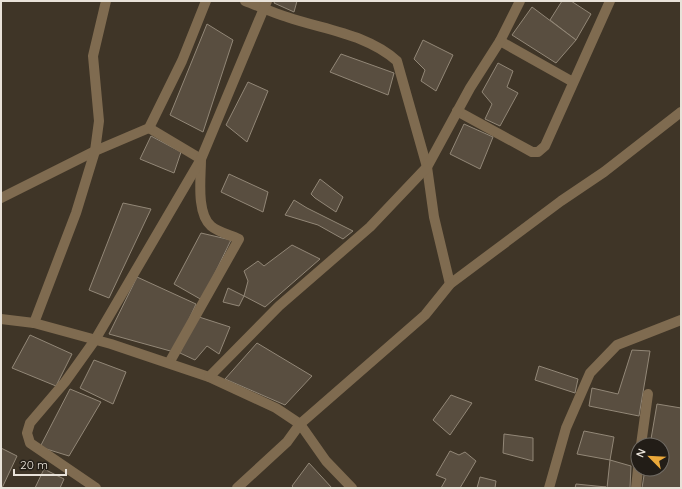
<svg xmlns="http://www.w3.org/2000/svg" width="682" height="489" font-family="Quicksand,sans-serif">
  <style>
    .building { fill: #594e40; stroke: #928777 }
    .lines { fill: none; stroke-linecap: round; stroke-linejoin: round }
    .minor { stroke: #7f6b50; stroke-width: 10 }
  </style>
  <rect width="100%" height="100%" fill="#3f3527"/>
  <g class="building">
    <path d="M275 1H297L294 12 274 3Z"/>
    <path d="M562 1H571L591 14 576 40 550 20Z"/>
    <path d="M532 7 576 40 556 63 512 35Z"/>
    <path d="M207 24 233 40 203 132 170 115Z"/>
    <path d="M423 40 453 55 436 91 421 81 425 70 414 59Z"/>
    <path d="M341 54 394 73 388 95 330 72Z"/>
    <path d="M498 63 513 71 507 87 518 93 500 126 485 119 492 104 482 92Z"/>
    <path d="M248 82 268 91 247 142 226 125Z"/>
    <path d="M464 124 493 137 480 169 450 154Z"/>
    <path d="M151 136 181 152 174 173 140 159Z"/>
    <path d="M229 174 268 192 263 212 221 192Z"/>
    <path d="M320 179 343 197 336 212 315 198 311 194Z"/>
    <path d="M294 200 307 208 353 231 343 239 318 225 285 215Z"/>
    <path d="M123 203 151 209 109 298 89 290Z"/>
    <path d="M201 233 231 240 202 300 174 284Z"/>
    <path d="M292 245 320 259 265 307 244 296 248 281 244 271 258 261 264 266Z"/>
    <path d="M137 277 196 304 174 352 109 334Z"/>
    <path d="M228 288 244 296 239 306 223 302Z"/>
    <path d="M196 316 230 327 219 354 207 346 195 360 180 353Z"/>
    <path d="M30 335 72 354 56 386 12 368Z"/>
    <path d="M257 343 312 376 285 405 225 379Z"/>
    <path d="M632 350 650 351 639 416 589 406 592 388 618 394Z"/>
    <path d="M94 360 126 372 113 404 80 388Z"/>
    <path d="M539 366 578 379 575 393 535 380Z"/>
    <path d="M70 389 101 402 69 456 40 447Z"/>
    <path d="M451 395 472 403 450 435 433 420Z"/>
    <path d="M657 404 681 408V488H642L645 469H662V445H650Z"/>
    <path d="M584 431 614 437 610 460 577 454Z"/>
    <path d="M504 434 533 438V461L503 453Z"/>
    <path d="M1 448 17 456 2 488H1Z"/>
    <path d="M450 451 459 455 465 452 476 461 460 488H441L446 479 436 475Z"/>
    <path d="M610 460 631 466 630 488H607Z"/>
    <path d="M309 463 332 488H294L292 486Z"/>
    <path d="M44 469 64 479 60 488H35Z"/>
    <path d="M480 477 496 481 495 488H477Z"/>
    <path d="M576 484 606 487 575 488Z"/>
  </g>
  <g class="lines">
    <g class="minor">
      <path d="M245 1C259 6 273 13 287 17 325 30 367 34 397 61L427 167 434 217 450 284"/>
      <path d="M500 41 573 82"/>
      <path d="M457 111 532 152H538L545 146 610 1"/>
      <path d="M149 128 201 159C201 177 196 213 211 226 218 232 230 235 239 239L169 363"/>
      <path d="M1 198 95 151 149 128 182 61 206 1"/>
      <path d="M1 319 34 323 111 344 209 377 276 408 300 424 326 461 352 488"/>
      <path d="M34 323 76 213 95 151 99 121 93 56 106 1"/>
      <path d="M209 377 279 306 370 227 427 167 470 88 500 41 520 1"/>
      <path d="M641 445 648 394"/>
      <path d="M96 488 30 443 27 433 30 423 65 382 95 340 201 159 267 1"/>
      <path d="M237 488 287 442 300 424 425 315 450 284 561 201 604 172 681 112"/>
      <path d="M549 488 566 428 590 373 617 345 681 320"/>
      <path d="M636 488 638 469"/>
    </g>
  </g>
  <rect width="682" height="489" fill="none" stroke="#e8e2d9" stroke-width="4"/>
  <g transform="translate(650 457) rotate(294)"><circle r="19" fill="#221d17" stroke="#716c65"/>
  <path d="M0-3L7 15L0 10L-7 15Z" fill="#eba93a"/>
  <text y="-6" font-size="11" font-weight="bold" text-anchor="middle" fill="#e8e2d9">N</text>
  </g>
  <path d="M14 469v6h52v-6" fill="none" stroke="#e8e2d9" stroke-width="2"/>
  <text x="20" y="469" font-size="12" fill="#e8e2d9" stroke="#221d17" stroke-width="3" paint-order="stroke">20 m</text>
</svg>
